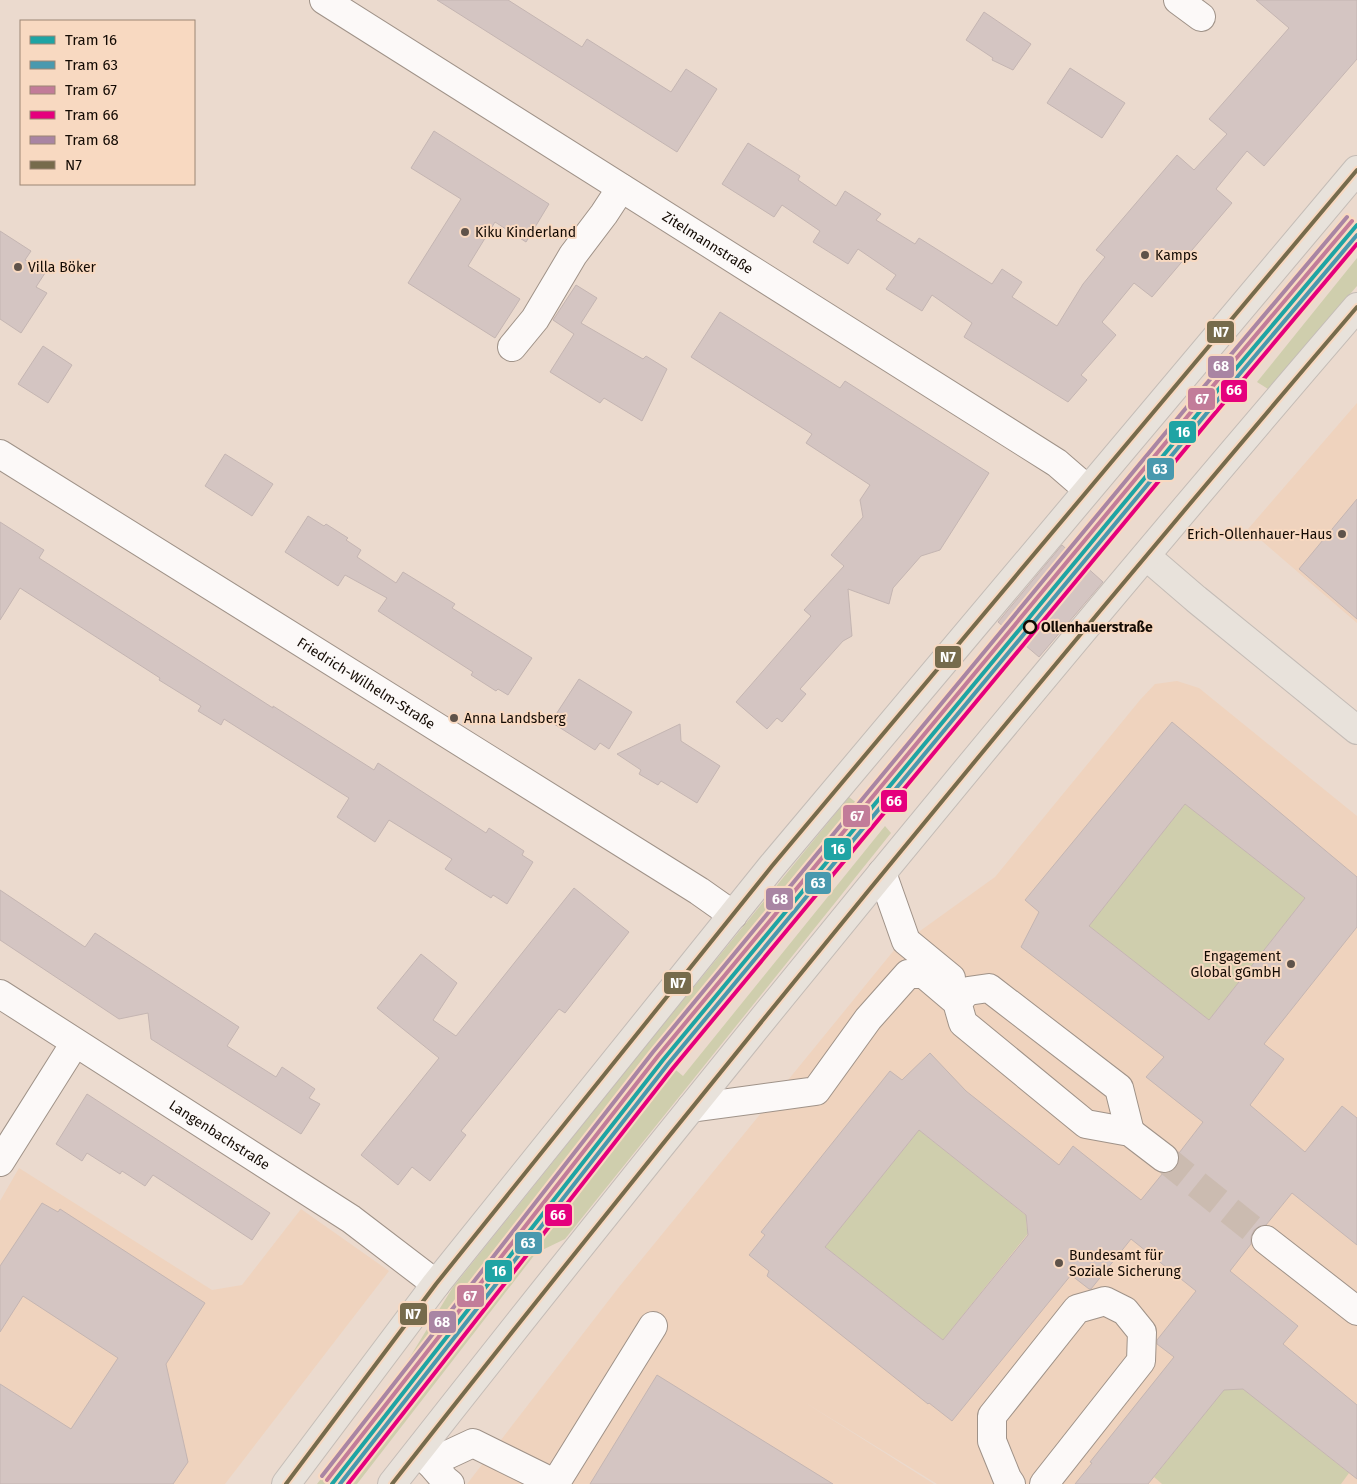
<svg xmlns="http://www.w3.org/2000/svg" width="1357" height="1484" font-family="'Fira Sans',sans-serif">
  <style>
    .built { fill: #efd3be }
    .green { fill: #cfcead }
    .building { fill: #d4c5c2; stroke: #c4b5b2; fill-rule: evenodd }
    .lines { fill: none; stroke-linecap: round; stroke-linejoin: round }
    .minor-tunnel { stroke: #cbbbb0; stroke-width: 28; stroke-dasharray: 28 14; stroke-linecap: butt }
    .minor-casing { stroke: #9f9288; stroke-width: 30 }
    .major-casing { stroke: #c4bcb6; stroke-width: 30 }
    .minor { stroke: #fcf9f8; stroke-width: 28 }
    .major { stroke: #e8e2db; stroke-width: 28 }
    .bus-1-casing { stroke: #f8d9c1; stroke-width: 8 }
    .bus-1 { stroke: #766b4c; stroke-width: 4 }
    .tram-1-casing { stroke: #f8d9c1; stroke-width: 8 }
    .tram-2-casing { stroke: #f8d9c1; stroke-width: 8 }
    .tram-3-casing { stroke: #f8d9c1; stroke-width: 8 }
    .tram-4-casing { stroke: #f8d9c1; stroke-width: 8 }
    .tram-5-casing { stroke: #f8d9c1; stroke-width: 8 }
    .tram-1 { stroke: #1fa4a4; stroke-width: 4 }
    .tram-2 { stroke: #4999ae; stroke-width: 4 }
    .tram-3 { stroke: #c27c99; stroke-width: 4 }
    .tram-4 { stroke: #e5007d; stroke-width: 4 }
    .tram-5 { stroke: #a985a3; stroke-width: 4 }
    .poi-dot { fill: #5f534a; stroke: #f8d9c1; stroke-width: 2 }
    .stop-dot { fill: #f8d9c1; stroke: #130a03; stroke-width: 2.5 }
    .labels { text-anchor: middle; dominant-baseline: central; stroke-width: 4; stroke-linejoin: round; paint-order: stroke }
    .poi-label { font-size: 14px; fill: #130a03; stroke: #f8d9c1; text-anchor: start }
    .street-label { font-size: 14px; fill: #130a03; stroke: #f8d9c1 }
    .stop-label { font-size: 14px; font-weight: bold; fill: #130a03; stroke: #f8d9c1; text-anchor: start }
    .line-badge { stroke: #f8d9c1; stroke-width: 2 }
    .badge-label { font-size: 14px; text-anchor: middle; font-weight: bold; fill: #fff }
  </style>
  <rect width="100%" height="100%" fill="#ebdace"/>
  <g class="built">
    <path d="M1357 403V623L1248 529Z"/>
    <path d="M1177 681 1199 688 1357 816V1484H937L801 1400 934 1484H467L619 1287 895 949 995 877 1140 700 1155 684Z"/>
    <path d="M19 1168 212 1290 242 1285 301 1209 389 1271 225 1484H0V1201Z"/>
  </g>
  <g class="green">
    <path d="M1357 258V286L1268 389 1257 382Z"/>
    <path d="M849 797 858 804 654 1052 683 1076 885 826 891 833 565 1239 536 1253 357 1484H317L389 1391 453 1287 644 1048Z"/>
    <path d="M1185 804 1305 898 1209 1020 1089 926Z"/>
    <path d="M919 1130 1028 1217 1026 1220 1027 1229 1030 1231 943 1340 825 1247Z"/>
    <path d="M1240 1386 1349 1473 1341 1484H1162L1154 1477 1226 1387Z"/>
  </g>
  <g class="building">
    <path d="M437 0H508L582 47 587 39 671 92 686 69 717 89 677 152Z"/>
    <path d="M1256 0H1357V59L1264 166 1247 151 1216 189 1232 203 1152 297 1134 283 1102 322 1116 335 1081 375 1087 380 1068 402 964 337 972 323 932 295 922 311 886 289 896 275 858 249 848 264 813 242 820 231 782 205 774 217 722 184 748 143 800 176 798 180 836 206 845 191 881 214 876 220 915 244 919 238 992 284 1002 269 1022 282 1012 297 1057 326 1083 284 1105 257 1096 250 1177 155 1194 170 1227 134 1209 119 1289 28Z"/>
    <path d="M984 12 1031 44 1013 70 992 60 993 58 966 40Z"/>
    <path d="M1070 68 1125 103 1102 138 1047 103Z"/>
    <path d="M434 131 549 204 526 242 495 222 468 266 520 299 495 338 408 283 461 199 411 168Z"/>
    <path d="M0 231 31 251 25 260 45 273 36 287 47 293 21 333 0 319Z"/>
    <path d="M576 285 597 298 581 323 643 359 646 356 667 369 642 421 604 398 600 403 550 372 574 334 553 320Z"/>
    <path d="M720 312 840 388 845 381 989 473 940 550 921 556 893 588 889 604 848 589 852 636 843 641 800 689 806 694 782 722 777 718 767 729 736 702 811 616 804 610 844 566 831 555 863 517 860 500 870 485 806 443 812 434 691 357Z"/>
    <path d="M43 346 72 365 48 403 18 384Z"/>
    <path d="M225 454 273 484 252 516 205 486Z"/>
    <path d="M1357 499V619L1299 569Z"/>
    <path d="M308 516 324 526 326 524 348 538 346 540 361 550 357 557 396 583 403 572 455 604 452 608 532 658 508 695 498 689 496 691 471 675 473 672 378 611 387 598 345 575 338 586 285 552Z"/>
    <path d="M0 522 44 550 39 558 273 708V706L374 770 378 763 486 833 489 828 524 851 522 855 533 862 507 904 493 895 491 898 445 869 452 859 389 820 375 842 337 817 349 798 224 719 221 725 198 711 201 706 159 680 160 678 20 588 0 620Z"/>
    <path d="M1062 545 1103 582 1039 657 998 622Z"/>
    <path d="M579 679 632 712 609 749 600 743 595 750 551 722Z"/>
    <path d="M1172 722 1357 877V927L1264 1044 1284 1059 1250 1105 1305 1152 1342 1106 1357 1118V1245L1292 1193 1266 1225 1260 1226 1254 1230 1251 1237V1244L1230 1271 1298 1326 1283 1344 1357 1405V1479L1243 1389 1224 1390 1148 1484H1075L1092 1463 1090 1462 1174 1357 1157 1344V1340L1196 1291 1131 1239 1091 1289H1089L1071 1275 952 1421 929 1403 928 1404 767 1276 769 1271 749 1255 765 1235 761 1232 890 1071 902 1080 930 1053 966 1091 1059 1165 1073 1146 1141 1200 1163 1173 1170 1172 1176 1168 1179 1160V1153L1203 1122 1146 1077 1164 1057 1021 947 1039 912 1025 900ZM1185 804 1305 898 1209 1020 1089 926ZM919 1130 1026 1215 1028 1235 943 1340 825 1247Z"/>
    <path d="M680 724 681 741 720 766 697 803 661 781 658 785 639 774 641 770 617 754Z"/>
    <path d="M574 888 629 932 565 1013 559 1009 461 1131 466 1135 430 1181 412 1167 398 1185 361 1155 439 1058 377 1008 421 954 457 983 433 1020 456 1036Z"/>
    <path d="M0 890 85 947 95 933 239 1027 227 1046 276 1077 282 1067 315 1089 309 1098 320 1104 301 1134 151 1039 148 1013 119 1019 0 940Z"/>
    <path d="M87 1094 270 1213 252 1240 153 1175 145 1186 122 1171 120 1174 87 1153 82 1161 56 1144Z"/>
    <path d="M42 1203 58 1212 60 1209 205 1303 166 1364 188 1462 173 1484H0V1384L71 1429 118 1358 23 1296 0 1332V1266Z"/>
    <path d="M657 1375 707 1406 833 1484H590Z"/>
  </g>
  <g class="lines">
    <path class="minor-tunnel" d="M1164 1158 1266 1240"/>
    <g class="minor-casing">
      <g id="minor">
        <path id="s1" d="M324 0 1057 463 1087 489"/>
        <path d="M1178 0 1201 17"/>
        <path d="M512 347 535 319 573 255 604 214 621 188"/>
        <path id="s2" d="M0 454 699 891 733 915"/>
        <path d="M882 873 906 941 951 978"/>
        <path id="s3" d="M0 994 351 1219 436 1284"/>
        <path d="M957 1002 968 991 989 988 1119 1088 1130 1132"/>
        <path d="M691 1108 816 1091 868 1019 908 974H924L957 1002 963 1023 1086 1124 1130 1132 1164 1158"/>
        <path d="M0 1162 75 1043"/>
        <path d="M1266 1240 1357 1311"/>
        <path d="M420 1451 445 1480 450 1484"/>
        <path d="M430 1463 473 1443 556 1484"/>
        <path d="M555 1484 653 1326"/>
        <path d="M1011 1484 1007 1478 992 1441V1416L1077 1309 1105 1301 1125 1311 1142 1332 1141 1361 1044 1484"/>
      </g>
    </g>
    <g class="major-casing">
      <g id="major">
        <path d="M1146 556 1196 599 1357 730"/>
        <path d="M286 1484 436 1284 772 866 1357 170"/>
        <path d="M392 1484C705 1085 1026 692 1357 307"/>
      </g>
    </g>
    <use href="#minor" class="minor"/>
    <use href="#major" class="major"/>
    <g class="bus-1-casing">
      <g id="bus-1">
        <path d="M286 1484 436 1284 772 866 1357 170"/>
        <path d="M392 1484C706 1085 1027 693 1357 307"/>
      </g>
    </g>
    <use href="#bus-1" class="bus-1"/>
    <g class="tram-1-casing">
      <path id="tram-1" d="M332 1484 663 1060 1201 410 1357 225"/>
    </g>
    <g class="tram-2-casing">
      <path id="tram-2" d="M340 1484 668 1064 1206 414 1357 235"/>
    </g>
    <g class="tram-3-casing">
      <path id="tram-3" d="M327 1480 658 1056 1196 406 1352 221"/>
    </g>
    <g class="tram-4-casing">
      <path id="tram-4" d="M348 1484 673 1068 1211 418 1357 244"/>
    </g>
    <g class="tram-5-casing">
      <path id="tram-5" d="M322 1476 653 1052 1191 402 1347 217"/>
    </g>
    <use href="#tram-1" class="tram-1"/>
    <use href="#tram-2" class="tram-2"/>
    <use href="#tram-3" class="tram-3"/>
    <use href="#tram-4" class="tram-4"/>
    <use href="#tram-5" class="tram-5"/>
  </g>
  <g class="poi-dot">
    <circle cx="465" cy="232" r="5"/>
    <circle cx="1145" cy="255" r="5"/>
    <circle cx="18" cy="267" r="5"/>
    <circle cx="1342" cy="534" r="5"/>
    <circle cx="454" cy="718" r="5"/>
    <circle cx="1291" cy="964" r="5"/>
    <circle cx="1059" cy="1263" r="5"/>
  </g>
  <circle class="stop-dot" cx="1030" cy="627" r="6"/>
  <g class="labels">
    <g class="poi-label">
      <text x="475" y="232">Kiku Kinderland</text>
      <text x="1155" y="255">Kamps</text>
      <text x="28" y="267">Villa Böker</text>
      <text x="1332" y="534" text-anchor="end">Erich-Ollenhauer-Haus</text>
      <text x="464" y="718">Anna Landsberg</text>
      <text x="1281" y="956" text-anchor="end">Engagement<tspan x="1281" dy="16">Global gGmbH</tspan></text>
      <text x="1069" y="1255">Bundesamt für<tspan x="1069" dy="16">Soziale Sicherung</tspan></text>
    </g>
    <g class="street-label">
      <text stroke="none"><textPath href="#s1" startOffset="454">Zitelmannstraße</textPath></text>
      <text stroke="none"><textPath href="#s2" startOffset="432">Friedrich-Wilhelm-Straße</textPath></text>
      <text stroke="none"><textPath href="#s3" startOffset="261">Langenbachstraße</textPath></text>
    </g>
    <g class="stop-label">
      <text x="1041" y="627">Ollenhauerstraße</text>
    </g>
  </g>
  <g class="line-badge">
    <rect x="1206" y="320" width="29" height="24" rx="5" fill="#766b4c"/>
    <rect x="1207" y="355" width="28" height="24" rx="5" fill="#a985a3"/>
    <rect x="1220" y="379" width="28" height="24" rx="5" fill="#e5007d"/>
    <rect x="1187" y="387" width="29" height="24" rx="5" fill="#c27c99"/>
    <rect x="1168" y="420" width="29" height="24" rx="5" fill="#1fa4a4"/>
    <rect x="1146" y="457" width="29" height="24" rx="5" fill="#4999ae"/>
    <rect x="934" y="645" width="28" height="24" rx="5" fill="#766b4c"/>
    <rect x="880" y="789" width="28" height="24" rx="5" fill="#e5007d"/>
    <rect x="842" y="804" width="29" height="24" rx="5" fill="#c27c99"/>
    <rect x="823" y="837" width="29" height="24" rx="5" fill="#1fa4a4"/>
    <rect x="804" y="871" width="28" height="24" rx="5" fill="#4999ae"/>
    <rect x="765" y="887" width="29" height="24" rx="5" fill="#a985a3"/>
    <rect x="663" y="971" width="29" height="24" rx="5" fill="#766b4c"/>
    <rect x="544" y="1203" width="29" height="24" rx="5" fill="#e5007d"/>
    <rect x="514" y="1231" width="29" height="24" rx="5" fill="#4999ae"/>
    <rect x="484" y="1259" width="29" height="24" rx="5" fill="#1fa4a4"/>
    <rect x="456" y="1284" width="29" height="24" rx="5" fill="#c27c99"/>
    <rect x="399" y="1302" width="29" height="24" rx="5" fill="#766b4c"/>
    <rect x="428" y="1310" width="29" height="24" rx="5" fill="#a985a3"/>
  </g>
  <g class="badge-label">
    <text x="1221" y="337">N7</text>
    <text x="1221" y="371">68</text>
    <text x="1234" y="395">66</text>
    <text x="1202" y="404">67</text>
    <text x="1183" y="437">16</text>
    <text x="1160" y="474">63</text>
    <text x="948" y="662">N7</text>
    <text x="894" y="806">66</text>
    <text x="857" y="821">67</text>
    <text x="838" y="854">16</text>
    <text x="818" y="888">63</text>
    <text x="780" y="904">68</text>
    <text x="678" y="988">N7</text>
    <text x="558" y="1220">66</text>
    <text x="528" y="1248">63</text>
    <text x="499" y="1276">16</text>
    <text x="470" y="1301">67</text>
    <text x="413" y="1319">N7</text>
    <text x="442" y="1327">68</text>
  </g>
  <rect x="20" y="20" width="175" height="165" fill="#f8d9c1" stroke="#9c8675"/>
  <rect x="30" y="36" width="25" height="8" fill="#1fa4a4" stroke="#9c8675"/>
  <text x="65" y="45" font-size="15" fill="#130a03">Tram 16</text>
  <rect x="30" y="61" width="25" height="8" fill="#4999ae" stroke="#9c8675"/>
  <text x="65" y="70" font-size="15" fill="#130a03">Tram 63</text>
  <rect x="30" y="86" width="25" height="8" fill="#c27c99" stroke="#9c8675"/>
  <text x="65" y="95" font-size="15" fill="#130a03">Tram 67</text>
  <rect x="30" y="111" width="25" height="8" fill="#e5007d" stroke="#9c8675"/>
  <text x="65" y="120" font-size="15" fill="#130a03">Tram 66</text>
  <rect x="30" y="136" width="25" height="8" fill="#a985a3" stroke="#9c8675"/>
  <text x="65" y="145" font-size="15" fill="#130a03">Tram 68</text>
  <rect x="30" y="161" width="25" height="8" fill="#766b4c" stroke="#9c8675"/>
  <text x="65" y="170" font-size="15" fill="#130a03">N7</text>
</svg>
